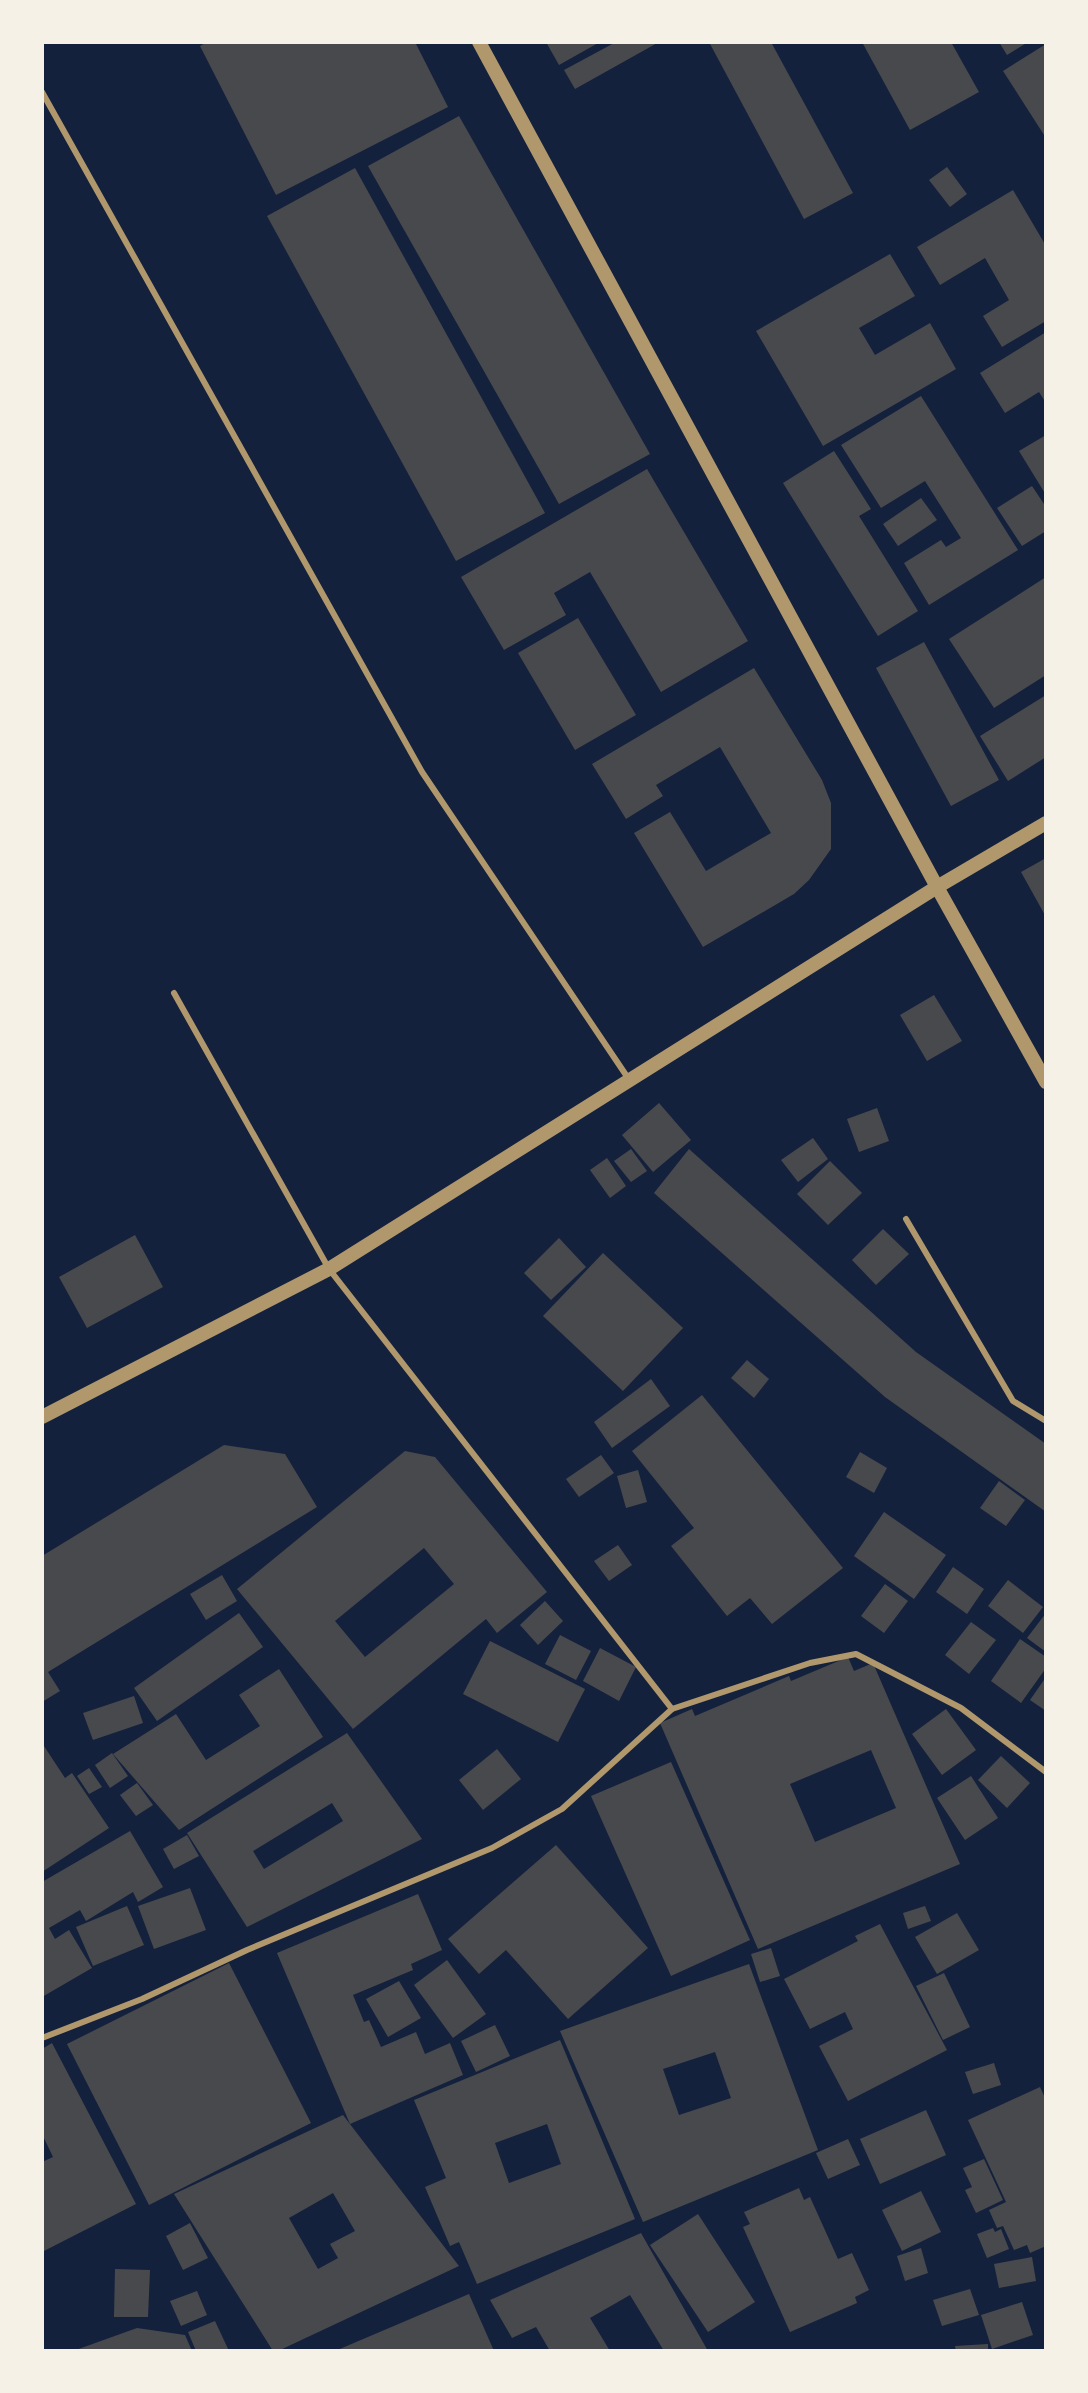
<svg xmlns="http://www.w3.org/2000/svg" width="1088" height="2393" font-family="Manrope,sans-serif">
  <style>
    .building { fill: #48494c; fill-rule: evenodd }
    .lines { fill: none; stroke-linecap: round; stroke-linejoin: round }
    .service { stroke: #b1986c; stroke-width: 6 }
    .tertiary { stroke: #b1986c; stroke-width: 14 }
  </style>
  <rect width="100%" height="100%" fill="#14213d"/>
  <g class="building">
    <path d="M207 42H415L448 107 276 195 200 46Z"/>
    <path d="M546 42H600L559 65Z"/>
    <path d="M616 42H659L575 89 564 70Z"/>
    <path d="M709 42H771L853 193 804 219Z"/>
    <path d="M862 42H951L979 92 910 130Z"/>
    <path d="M999 42H1028L1007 55Z"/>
    <path d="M1046 44V138L1003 71Z"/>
    <path d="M459 116 650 454 559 504 368 166Z"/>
    <path d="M947 167 967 194 950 207 929 180Z"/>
    <path d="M355 168 545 513 456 561 267 216Z"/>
    <path d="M1013 190 1046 246V321L1002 347 983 316 1009 300 985 258 940 285 917 247Z"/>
    <path d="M890 254 915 296 859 328 875 355 930 323 956 369 823 446 756 331Z"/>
    <path d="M1046 332V403L1039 392 1005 413 980 373Z"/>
    <path d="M921 396 1018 550 929 605 904 563 941 540 946 547 961 538 925 481 881 508 841 445Z"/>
    <path d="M1046 435V495L1019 451Z"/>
    <path d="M834 451 871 509 859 516 918 611 878 636 783 483Z"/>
    <path d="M647 469 748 641 661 692 590 572 554 593 566 615 504 650 461 577Z"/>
    <path d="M1032 486 1046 507V531L1022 546 997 508Z"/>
    <path d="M921 498 937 520 898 546 883 524Z"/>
    <path d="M1046 577V675L994 708 949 639Z"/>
    <path d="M578 618 636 715 575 750 518 653Z"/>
    <path d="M924 642 999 780 951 806 876 668Z"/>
    <path d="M754 668 822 780 831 803V849L809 880 794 894 703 947 634 833 670 812 706 871 771 833 720 747 656 785 663 796 626 819 592 764Z"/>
    <path d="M1046 695V757L1008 781 980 736Z"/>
    <path d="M1046 858V917L1021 872Z"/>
    <path d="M934 995 962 1041 927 1061 900 1015Z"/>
    <path d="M659 1103 691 1140 653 1172 622 1135Z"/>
    <path d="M877 1108 889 1141 859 1152 847 1119Z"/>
    <path d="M813 1138 828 1159 798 1182 781 1160Z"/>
    <path d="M631 1149 647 1171 631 1182 614 1161Z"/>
    <path d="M689 1149 916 1352 1046 1444V1512L885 1397 654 1193Z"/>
    <path d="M607 1158 626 1186 610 1198 590 1170Z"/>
    <path d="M830 1161 862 1193 828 1225 797 1194Z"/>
    <path d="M883 1229 909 1254 876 1285 852 1260Z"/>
    <path d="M135 1235 163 1287 87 1328 59 1277Z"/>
    <path d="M559 1238 586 1267 551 1300 524 1273Z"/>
    <path d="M603 1253 683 1328 623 1391 543 1316Z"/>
    <path d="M747 1360 769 1379 754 1398 731 1378Z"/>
    <path d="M651 1379 670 1406 612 1448 594 1422Z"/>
    <path d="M702 1395 843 1568 772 1624 750 1598 727 1616 671 1546 694 1528 632 1451Z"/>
    <path d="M224 1445 285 1454 317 1507 48 1672 60 1691 42 1702V1556Z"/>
    <path d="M405 1451 435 1457 547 1592 497 1633 486 1619 353 1729 237 1589ZM424 1548 454 1584 365 1657 335 1621Z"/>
    <path d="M860 1452 887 1468 874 1493 846 1477Z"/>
    <path d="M601 1455 614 1473 579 1497 566 1479Z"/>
    <path d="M638 1470 647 1502 626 1508 617 1476Z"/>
    <path d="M999 1481 1025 1500 1006 1526 980 1508Z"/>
    <path d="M884 1512 946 1555 914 1599 854 1556Z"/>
    <path d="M618 1545 632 1565 609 1581 594 1561Z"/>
    <path d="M953 1567 984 1589 967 1614 936 1592Z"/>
    <path d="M222 1575 237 1601 206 1620 190 1594Z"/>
    <path d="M1008 1580 1043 1607 1023 1633 988 1606Z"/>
    <path d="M885 1584 908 1601 884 1633 861 1616Z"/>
    <path d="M545 1601 563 1621 538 1645 520 1625Z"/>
    <path d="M239 1613 263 1647 157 1721 134 1688Z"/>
    <path d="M1046 1613V1652L1027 1638Z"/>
    <path d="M971 1622 996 1640 969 1674 945 1655Z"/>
    <path d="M560 1635 591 1651 576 1680 545 1664Z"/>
    <path d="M1020 1639 1046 1657V1668L1021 1703 991 1681Z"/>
    <path d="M490 1641 585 1689 558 1742 463 1694Z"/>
    <path d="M600 1648 636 1667 619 1701 583 1681Z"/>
    <path d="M848 1657 854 1671 873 1663 960 1864 758 1949 660 1723 692 1709 695 1716 789 1676 791 1681ZM871 1750 896 1808 815 1842 790 1784Z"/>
    <path d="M279 1669 323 1737 179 1830 113 1754 176 1714 206 1760 260 1726 239 1695Z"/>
    <path d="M1046 1677V1711L1030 1700Z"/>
    <path d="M134 1696 143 1723 93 1740 83 1713Z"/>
    <path d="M946 1709 976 1750 942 1775 912 1734Z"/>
    <path d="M347 1733 422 1839 247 1927 187 1833ZM332 1803 343 1821 264 1869 253 1851Z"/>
    <path d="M42 1743 65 1778 72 1773 109 1828 42 1872Z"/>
    <path d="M497 1749 521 1779 483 1810 459 1780Z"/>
    <path d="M112 1753 128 1776 110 1788 95 1765Z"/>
    <path d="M1001 1756 1030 1783 1007 1808 978 1780Z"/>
    <path d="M671 1762 750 1940 671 1976 591 1796Z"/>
    <path d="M89 1768 102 1787 89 1794 77 1776Z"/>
    <path d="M971 1776 998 1818 965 1840 937 1798Z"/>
    <path d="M137 1783 153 1805 136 1816 120 1795Z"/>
    <path d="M130 1831 163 1887 138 1902 133 1892 86 1921 80 1910 49 1928 55 1939 69 1930 92 1968 42 1997V1882Z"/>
    <path d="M187 1835 199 1856 174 1869 163 1849Z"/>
    <path d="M556 1845 648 1948 568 2019 506 1950 479 1974 448 1939Z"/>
    <path d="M190 1888 206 1930 154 1949 138 1906Z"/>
    <path d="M418 1894 442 1950 411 1964 413 1970 353 1995 364 2022 369 2020 381 2047 416 2032 425 2054 450 2043 463 2075 350 2124 277 1953Z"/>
    <path d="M127 1906 144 1945 93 1966 76 1927Z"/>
    <path d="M925 1906 931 1921 908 1929 903 1913Z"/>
    <path d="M957 1913 979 1950 937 1974 915 1937Z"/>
    <path d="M880 1924 947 2050 848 2101 819 2046 853 2029 845 2012 810 2029 784 1979 858 1941 855 1936Z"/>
    <path d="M771 1948 780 1976 760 1982 751 1954Z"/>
    <path d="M447 1960 486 2014 453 2038 414 1985Z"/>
    <path d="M229 1963 311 2123 149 2205 67 2044Z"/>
    <path d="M749 1964 818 2150 643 2222 560 2031ZM715 2052 731 2098 679 2115 663 2069Z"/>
    <path d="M944 1973 970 2027 943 2040 916 1986Z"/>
    <path d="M399 1981 421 2018 388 2037 366 1999Z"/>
    <path d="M495 2025 510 2056 476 2072 461 2041Z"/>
    <path d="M560 2040 635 2219 477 2284 459 2242 450 2246 425 2187 446 2178 414 2100ZM547 2124 561 2164 509 2183 495 2143Z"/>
    <path d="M52 2043 136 2204 42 2252V2162L53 2157 42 2134V2049Z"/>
    <path d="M994 2063 1001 2085 973 2094 965 2072Z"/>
    <path d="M1040 2087 1046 2100V2246L1030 2253 1027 2245 1014 2250 1003 2226 997 2228 989 2210 1006 2202 968 2120Z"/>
    <path d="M926 2110 946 2155 880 2184 860 2139Z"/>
    <path d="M343 2115 459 2266 278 2351H273L174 2194ZM333 2193 355 2231 330 2244 338 2258 318 2269 289 2218Z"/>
    <path d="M848 2139 860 2165 828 2179 816 2153Z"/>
    <path d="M984 2159 1003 2200 976 2213 965 2190 972 2187 963 2168Z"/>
    <path d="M799 2188 804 2200 810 2197 838 2259 852 2253 869 2290 855 2297 857 2303 790 2332 743 2227 750 2224 744 2212Z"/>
    <path d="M921 2191 941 2232 902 2251 882 2210Z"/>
    <path d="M698 2214 755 2302 708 2332 650 2245Z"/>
    <path d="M190 2223 208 2258 183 2270 166 2236Z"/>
    <path d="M993 2228 995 2232 1001 2229 1009 2249 987 2258 977 2234Z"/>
    <path d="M641 2233 708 2351H664L630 2295 590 2318 610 2351H550L536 2327 512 2338 490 2300Z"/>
    <path d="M921 2248 928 2273 905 2281 897 2256Z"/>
    <path d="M1032 2257 1036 2281 999 2288 994 2264Z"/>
    <path d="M115 2269 150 2270 148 2317H114Z"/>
    <path d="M970 2289 979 2315 942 2326 933 2300Z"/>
    <path d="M197 2291 207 2315 181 2326 170 2301Z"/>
    <path d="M469 2294 494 2351H335Z"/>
    <path d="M1022 2302 1033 2335 992 2349 981 2315Z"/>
    <path d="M215 2321 229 2351H196L188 2332Z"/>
    <path d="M137 2328 185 2335 192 2351H73Z"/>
    <path d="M988 2344V2351H956L955 2346Z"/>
  </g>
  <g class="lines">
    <g class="service">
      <path d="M42 92 422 772 628 1078"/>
      <path d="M174 993 329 1269 672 1709"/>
      <path d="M906 1219 1013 1401 1046 1421"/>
      <path d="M42 2038 142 1999 247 1950 492 1848 562 1809 672 1709 810 1663 856 1654 961 1708 1046 1772"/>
    </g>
    <g class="tertiary">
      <path d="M479 42 937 887 1046 1082"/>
      <path d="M42 1417 329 1269 937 887 1046 823"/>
    </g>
  </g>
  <rect width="1088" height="2393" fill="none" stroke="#f6f1e7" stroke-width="88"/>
</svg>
